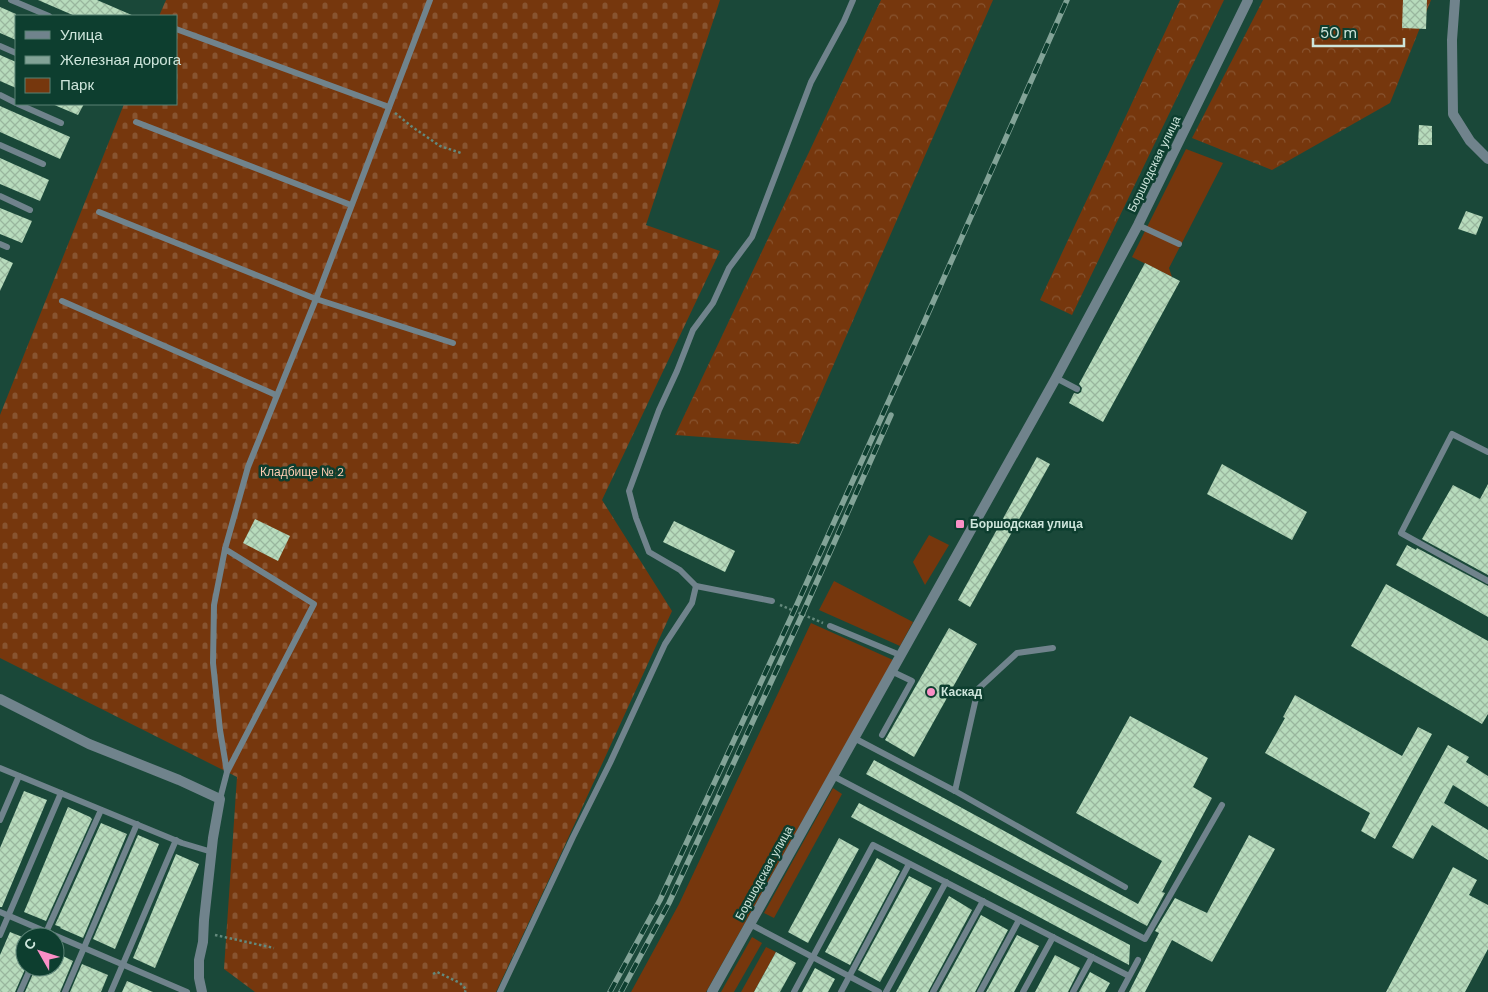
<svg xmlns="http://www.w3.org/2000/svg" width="1488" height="992" font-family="'DM Sans',sans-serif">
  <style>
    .green { fill: #76370d }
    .forest { fill: url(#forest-crowns) }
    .cemetery { fill: url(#cemetery-stones) }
    .building { fill: url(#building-cross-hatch) }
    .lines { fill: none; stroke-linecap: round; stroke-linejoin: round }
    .path { stroke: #64897c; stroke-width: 2.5; stroke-dasharray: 2.5 2.5; stroke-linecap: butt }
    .service { stroke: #70838c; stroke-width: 6 }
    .minor { stroke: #70838c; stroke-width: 10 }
    .tertiary { stroke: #70838c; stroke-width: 10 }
    .rail-casing { stroke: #82a397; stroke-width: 5.5 }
    .rail { stroke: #0d3e2f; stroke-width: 4; stroke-dasharray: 11; stroke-linecap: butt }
    .poi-dot { fill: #fa8fc6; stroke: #0d3e2f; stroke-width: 2 }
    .labels { text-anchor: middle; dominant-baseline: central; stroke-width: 5; stroke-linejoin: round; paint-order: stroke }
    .street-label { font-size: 12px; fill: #cde5db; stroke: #0d3e2f }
    .park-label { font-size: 12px; fill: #feccb2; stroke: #0d3e2f }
    .poi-label { font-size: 12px; font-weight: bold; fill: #cde5db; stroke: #0d3e2f; text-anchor: start }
  </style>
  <defs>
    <pattern id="forest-crowns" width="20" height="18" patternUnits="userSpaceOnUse" patternTransform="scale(1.25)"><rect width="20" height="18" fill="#76370d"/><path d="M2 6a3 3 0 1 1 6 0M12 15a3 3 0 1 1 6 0" fill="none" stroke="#885430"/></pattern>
    <pattern id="cemetery-stones" width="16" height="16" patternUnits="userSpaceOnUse" patternTransform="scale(1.25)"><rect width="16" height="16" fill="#76370d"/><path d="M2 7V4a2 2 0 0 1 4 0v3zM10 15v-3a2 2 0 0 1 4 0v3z" fill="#885430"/></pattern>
    <pattern id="building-cross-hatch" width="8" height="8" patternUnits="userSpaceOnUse" patternTransform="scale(1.25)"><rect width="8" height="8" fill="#b7dbbc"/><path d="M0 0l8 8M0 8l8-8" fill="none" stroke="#99b69e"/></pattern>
  </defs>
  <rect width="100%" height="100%" fill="#1a4839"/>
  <g class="green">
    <path d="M1186 149 1223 163 1169 268 1172 277 1132 257Z"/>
    <path d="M929 535 949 545 925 585 913 562Z"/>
    <path d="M834 581 913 622 900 646 819 610Z"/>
    <path d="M811 623 893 660 706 992H631L679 904Z"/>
    <path d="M833 788 842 794 774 918 764 913Z"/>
    <path d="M752 937 762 943 734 992H721Z"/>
    <path d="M766 947 776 952 754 992H741Z"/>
  </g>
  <g class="forest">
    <path d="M881 0H993L799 444 675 435Z"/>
    <path d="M1180 0H1224L1072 315 1040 300Z"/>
    <path d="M1263 0H1431L1390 103 1272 170 1192 138Z"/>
  </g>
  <path class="cemetery" d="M166 0H720L646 225 720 251 602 500 672 611 559 858 496 992H255L224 969 237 777 0 658V415L124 104H176V16H159Z"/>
  <g class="building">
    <path d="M38 0H97L134 16H75Z"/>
    <path d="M1403 0H1427L1426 29 1402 28Z"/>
    <path d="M0 7 16 14V40L0 33Z"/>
    <path d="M0 55 16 62V88L0 81Z"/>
    <path d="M52 104H84L78 115Z"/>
    <path d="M0 106 70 137 60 159 0 132Z"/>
    <path d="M1419 125 1432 126V145H1418Z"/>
    <path d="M0 158 49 180 40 201 0 184Z"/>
    <path d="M0 208 32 221 22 243 0 234Z"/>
    <path d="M1466 211 1483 217 1476 235 1458 229Z"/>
    <path d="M0 257 13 263 0 291Z"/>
    <path d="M1145 263 1180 281 1103 422 1069 403 1074 393 1078 394 1081 392 1082 388 1079 384Z"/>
    <path d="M1037 457 1050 464 970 607 958 600Z"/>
    <path d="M1222 464 1307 512 1292 540 1207 494Z"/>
    <path d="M1488 484V575L1422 539 1453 485 1480 499Z"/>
    <path d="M255 519 290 536 278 561 243 543Z"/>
    <path d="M674 521 735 551 725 572 663 542Z"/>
    <path d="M1407 545 1416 550 1417 548 1488 586V617L1396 565Z"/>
    <path d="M1386 584 1488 641V714L1482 724 1351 646Z"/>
    <path d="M949 628 977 644 914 757 885 740Z"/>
    <path d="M1295 695 1402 756 1418 727 1432 734 1375 839 1361 831 1370 813 1265 753 1285 718 1283 717Z"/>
    <path d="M1130 716 1208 758 1193 787 1212 798 1162 892 1165 893 1147 926 866 774 874 760 1138 904 1162 861 1076 813Z"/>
    <path d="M1448 745 1469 757 1466 762 1488 776V807L1453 785 1444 803 1488 830V860L1432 825 1413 859 1392 847Z"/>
    <path d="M24 791 47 800 2 907H0V848Z"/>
    <path d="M859 803 1130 945 1129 965 851 817Z"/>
    <path d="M68 807 90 817 92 819 46 921 24 912Z"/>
    <path d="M101 823 127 834 83 938 60 928 61 927 55 925Z"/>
    <path d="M138 835 159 844 115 949 93 939Z"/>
    <path d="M1249 835 1275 849 1212 962 1172 940 1145 992H1129L1159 933 1155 931 1175 898 1207 913Z"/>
    <path d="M839 838 859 849 808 943 788 932Z"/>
    <path d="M176 854 199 864 155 968 133 958Z"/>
    <path d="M877 858 900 871 850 965 825 952Z"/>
    <path d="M1453 867 1477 880 1469 895 1488 905V949L1465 992H1386Z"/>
    <path d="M909 876 932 888 880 982 858 970Z"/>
    <path d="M949 896 972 910 928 992H896Z"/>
    <path d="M981 915 1008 930 975 992H939Z"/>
    <path d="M10 932 25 938 26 967 15 992H0V955Z"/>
    <path d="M1017 935 1039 946 1014 992H986Z"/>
    <path d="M55 952 73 961 60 992H25L36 967H55Z"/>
    <path d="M776 952 796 963 780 992H754Z"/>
    <path d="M1055 955 1080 968 1068 992H1035Z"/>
    <path d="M82 964 108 975 101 992H70Z"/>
    <path d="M815 968 835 979 828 992H802Z"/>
    <path d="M1090 972 1110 983 1105 992H1079Z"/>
    <path d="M127 981 153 992H122Z"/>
  </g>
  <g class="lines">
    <g class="path">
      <path d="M395 113 411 126 440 146 461 153"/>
      <path d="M780 605 823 623"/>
      <path d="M215 935 274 948"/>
      <path d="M433 974 437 972 439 973 460 983 466 989 465 992"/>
    </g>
    <g class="service">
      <path d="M11 0 49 16"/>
      <path d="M176 29 389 107"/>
      <path d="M0 46 16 53"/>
      <path d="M0 95 16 103"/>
      <path d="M18 104 61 123"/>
      <path d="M136 122 351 205"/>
      <path d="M0 145 43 164"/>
      <path d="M0 196 30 210"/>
      <path d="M99 212 316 299 453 343"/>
      <path d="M1138 225 1179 244"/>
      <path d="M0 244 7 247"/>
      <path d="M62 301 276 395"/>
      <path d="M1056 378 1077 389"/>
      <path d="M1488 452 1452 434 1401 533 1488 581"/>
      <path d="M225 549 248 467 316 299 430 0"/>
      <path d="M772 601 696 586 680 570 649 552 636 518 629 491 659 410 677 371 693 330 713 303 729 268 752 237 811 82 844 21 853 0"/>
      <path d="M830 626 900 655"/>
      <path d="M882 735 912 681 891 671"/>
      <path d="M854 738 955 791 1125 887"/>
      <path d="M0 768 182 843 212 852"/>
      <path d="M833 776 1145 939 1222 805"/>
      <path d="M955 791 978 689 1017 653 1053 648"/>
      <path d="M220 799 227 772 220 730 213 663 214 605 225 549 314 604 227 772"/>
      <path d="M0 820 19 776"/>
      <path d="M0 912 187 992"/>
      <path d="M750 924 879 992"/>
      <path d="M0 935 61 793"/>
      <path d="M44 937 101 810"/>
      <path d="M20 992 31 967"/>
      <path d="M65 992 137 824"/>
      <path d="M111 992 176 840"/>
      <path d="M500 992 573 837 610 763 665 644 692 603 696 586"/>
      <path d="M794 992 873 845 1129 976"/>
      <path d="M841 992 909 864"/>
      <path d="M886 992 946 882"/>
      <path d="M933 992 983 901"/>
      <path d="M980 992 1019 920"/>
      <path d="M1023 992 1053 937"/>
      <path d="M1073 992 1092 957"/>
      <path d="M1121 992 1138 960"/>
    </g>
    <g class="minor">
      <path d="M1455 0 1452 40 1453 114 1470 141 1488 159"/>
      <path d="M0 699 89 744 179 780 220 799 213 838 204 920 203 942 199 960V978L202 992"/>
    </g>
    <path class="tertiary" d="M712 992 1056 378 1115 268 1138 225 1248 0"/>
    <g class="rail-casing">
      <g id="rail">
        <path d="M610 992 660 900 794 611 915 343 1067 0"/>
        <path d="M621 992 669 903 802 615 891 415"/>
      </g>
    </g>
    <use href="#rail" class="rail"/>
  </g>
  <g class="poi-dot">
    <rect x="955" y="519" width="10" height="10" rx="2.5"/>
    <circle cx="931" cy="692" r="5"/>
  </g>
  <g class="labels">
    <g class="street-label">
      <text transform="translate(1154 164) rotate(-64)">Боршодская улица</text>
      <text transform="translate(764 873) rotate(-61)">Боршодская улица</text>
    </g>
    <g class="park-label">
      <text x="302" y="472">Кладбище № 2</text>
    </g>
    <g class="poi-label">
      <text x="970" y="524">Боршодская улица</text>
      <text x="941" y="692">Каскад</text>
    </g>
  </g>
  <rect x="15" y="15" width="162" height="90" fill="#0d3e2f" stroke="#5a8174"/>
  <rect x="25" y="31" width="25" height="8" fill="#70838c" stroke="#5a8174"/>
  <text x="60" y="40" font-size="15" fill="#cde5db">Улица</text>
  <rect x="25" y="56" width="25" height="8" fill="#82a397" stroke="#5a8174"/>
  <text x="60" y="65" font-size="15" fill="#cde5db">Железная дорога</text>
  <rect x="25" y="78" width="25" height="15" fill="#76370d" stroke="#5a8174"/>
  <text x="60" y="90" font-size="15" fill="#cde5db">Парк</text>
  <g transform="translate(40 952) rotate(309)"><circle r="24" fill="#0d3e2f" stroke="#5a8174"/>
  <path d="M0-4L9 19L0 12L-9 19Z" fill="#fa8fc6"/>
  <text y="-8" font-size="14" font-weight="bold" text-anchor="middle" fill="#cde5db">С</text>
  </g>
  <path d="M1313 38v8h91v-8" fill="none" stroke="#cde5db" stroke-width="2.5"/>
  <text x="1320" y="38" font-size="15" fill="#cde5db" stroke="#0d3e2f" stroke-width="4" paint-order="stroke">50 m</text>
</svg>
